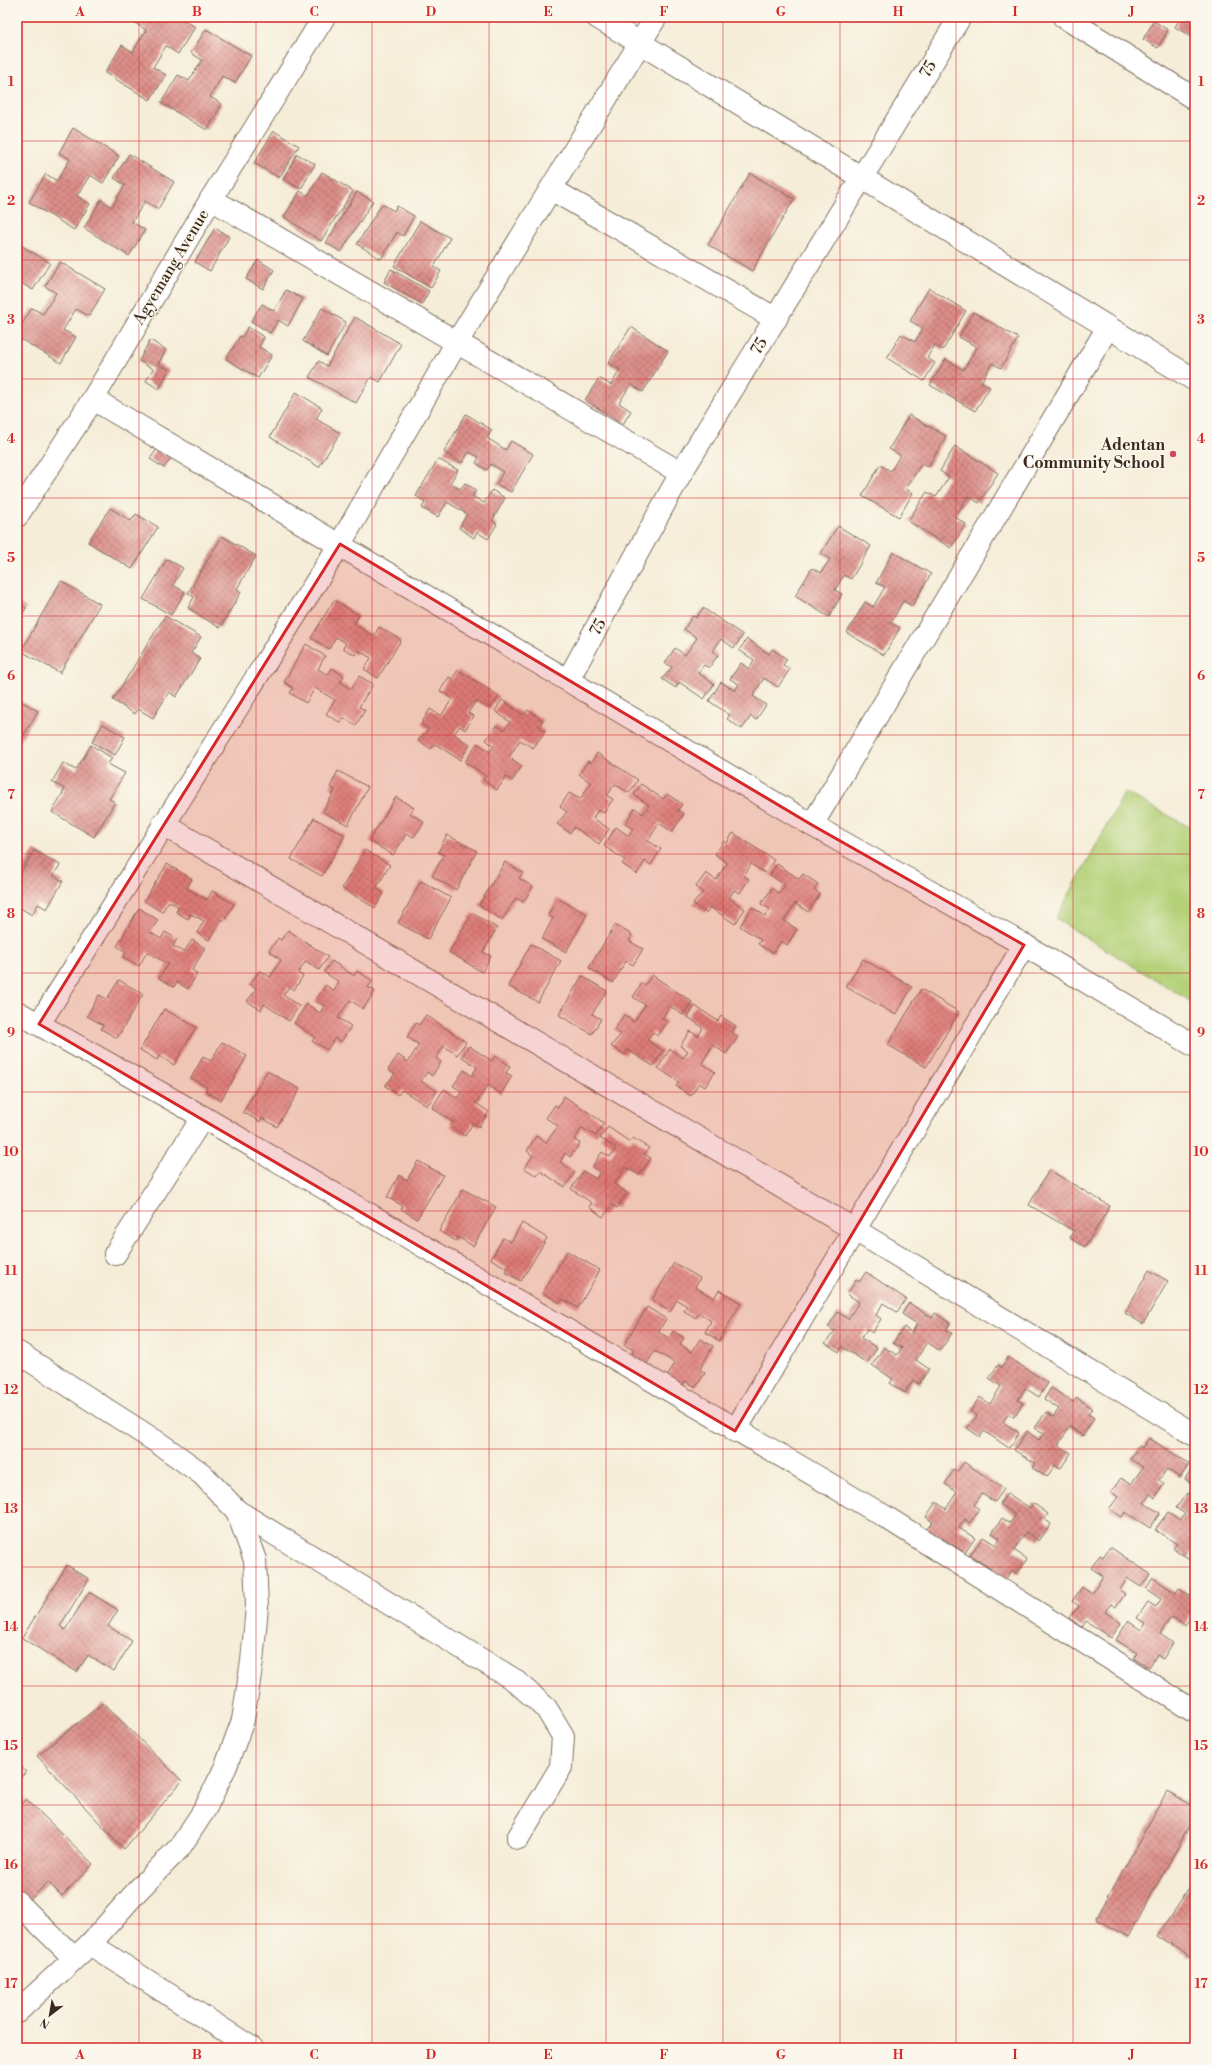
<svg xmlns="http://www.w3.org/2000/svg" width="1212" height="2065" font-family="'Libre Bodoni',serif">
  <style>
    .park { fill: #b4d178; stroke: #787e4b }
    .building { fill: url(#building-cross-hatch) }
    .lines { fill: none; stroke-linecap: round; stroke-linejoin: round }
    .street-casing { stroke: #7c6e5f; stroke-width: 24 }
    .street { stroke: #fff; stroke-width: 22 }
    .marked { fill: #d62828; fill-opacity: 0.2; stroke: #d62828; stroke-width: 3; stroke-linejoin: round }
    .grid { fill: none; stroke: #d62828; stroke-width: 1; stroke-opacity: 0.55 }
    .poi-dot { fill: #d1495b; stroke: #fbf7ec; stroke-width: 1.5 }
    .labels { text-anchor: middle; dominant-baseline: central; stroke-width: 3; stroke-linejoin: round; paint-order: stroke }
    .street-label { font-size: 16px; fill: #3b2a1e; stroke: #fbf7ec }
    .poi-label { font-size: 16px; font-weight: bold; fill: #3b2a1e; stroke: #fbf7ec; text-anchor: end }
    .neatline { fill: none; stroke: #d62828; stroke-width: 1.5 }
    .grid-label { font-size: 13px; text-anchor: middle; font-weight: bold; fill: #d62828 }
  </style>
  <defs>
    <pattern id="building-cross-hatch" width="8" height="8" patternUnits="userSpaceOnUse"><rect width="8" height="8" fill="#dd8e89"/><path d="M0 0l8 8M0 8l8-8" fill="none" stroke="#b4746f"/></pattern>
  </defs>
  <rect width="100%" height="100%" fill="#fbf7ec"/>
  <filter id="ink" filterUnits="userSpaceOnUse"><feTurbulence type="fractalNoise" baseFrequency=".025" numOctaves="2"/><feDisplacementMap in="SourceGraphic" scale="8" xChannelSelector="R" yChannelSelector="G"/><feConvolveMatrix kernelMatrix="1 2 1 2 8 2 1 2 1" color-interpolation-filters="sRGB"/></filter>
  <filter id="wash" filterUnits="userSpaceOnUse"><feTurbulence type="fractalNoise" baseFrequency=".012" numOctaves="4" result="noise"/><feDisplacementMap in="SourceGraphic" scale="16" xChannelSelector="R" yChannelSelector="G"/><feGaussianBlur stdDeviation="0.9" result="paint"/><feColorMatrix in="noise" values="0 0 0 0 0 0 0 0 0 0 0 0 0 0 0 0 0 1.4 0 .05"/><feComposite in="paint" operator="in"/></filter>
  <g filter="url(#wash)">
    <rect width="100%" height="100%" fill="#f5edd8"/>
    <path class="park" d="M1125 792 1195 830V1004L1056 919Z"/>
    <g id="blocks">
      <g class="building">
        <path d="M139 17H179L195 27 178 54 166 46 153 67 166 75 150 100 105 73 122 45 133 52 146 30 135 23Z"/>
        <path d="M1181 17H1195V39L1175 27Z"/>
        <path d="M1154 21 1168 30 1158 48 1143 39Z"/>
        <path d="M206 29 251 56 235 83 222 76 210 97 222 104 207 130 161 103 178 75 189 81 202 60 191 53Z"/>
        <path d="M73 128 119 156 103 183 90 175 77 196 90 204 74 230 29 202 46 174 57 181 70 159 59 153Z"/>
        <path d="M274 131 299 146 279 178 254 163Z"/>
        <path d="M129 154 174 182 158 209 145 201 132 222 145 230 129 256 84 228 101 200 112 207 125 185 114 178Z"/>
        <path d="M297 154 315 164 301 189 283 179Z"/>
        <path d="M322 172 353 191 321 241 284 217 300 191 308 196Z"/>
        <path d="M750 173 794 199 752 271 708 245Z"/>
        <path d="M357 192 373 201 341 252 326 243Z"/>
        <path d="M382 204 394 211 397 206 414 216 403 236 397 232 381 259 357 244Z"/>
        <path d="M420 221 450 238 434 267 441 271 431 288 394 266Z"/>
        <path d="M215 228 229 237 210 271 195 262Z"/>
        <path d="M17 243 50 263 33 290 21 283 17 288Z"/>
        <path d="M258 260 274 270 263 289 246 279Z"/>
        <path d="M60 262 105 289 89 316 76 309 63 330 76 337 61 363 17 337V332L32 308 43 314 56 293 45 286Z"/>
        <path d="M391 269 429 291 422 304 384 282Z"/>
        <path d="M929 288 966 311 943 350 935 345 927 358 935 363 924 381 887 358 901 334 915 342 923 328 910 321Z"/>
        <path d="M286 290 303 299 288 326 278 320 270 333 251 321 262 304 274 311Z"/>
        <path d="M322 308 346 322 327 356 303 341Z"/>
        <path d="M973 312 1018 338 1001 368 992 363 981 382 990 387 975 411 930 385 946 359 963 370 977 347 959 337Z"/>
        <path d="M355 317 401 344 380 382 371 377 356 403 309 377 319 361 327 366Z"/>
        <path d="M248 327 264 337 259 347 272 355 258 378 226 359 240 336 242 337Z"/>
        <path d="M631 327 668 351 643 392 631 384 619 403 631 411 623 424 585 400 599 378 611 385 620 370 608 363Z"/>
        <path d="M150 340 166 350 158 364 169 370 159 389 146 381 153 369 139 361Z"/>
        <path d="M296 392 322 408 316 419 340 433 319 467 270 437Z"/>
        <path d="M466 414 492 430 487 438 506 450 511 441 533 454 511 492 496 484 503 472 491 464 487 470 476 463 479 457 469 452 462 463 444 452Z"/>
        <path d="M909 415 946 436 928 467 921 464 906 489 913 493 899 517 862 496 880 465 891 471 900 455 889 449Z"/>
        <path d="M955 446 998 473 979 503 968 496 955 517 966 524 951 548 908 521 927 492 936 497 949 477 940 471Z"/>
        <path d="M157 449 171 458 164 468 150 459Z"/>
        <path d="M438 459 458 470 450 483 460 489 465 483 476 490 472 496 484 503 492 490 505 498 492 521 497 524 488 539 477 532 474 538 459 528 467 514 447 502 438 517 422 508 425 502 416 496Z"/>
        <path d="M110 508 131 521 136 514 158 527 132 569 88 542Z"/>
        <path d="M838 526 871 546 851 579 844 575 835 590 842 594 829 617 795 596 812 568 821 573 830 559 821 553Z"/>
        <path d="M222 536 256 556 237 589 241 592 220 628 188 608 194 597 188 593Z"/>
        <path d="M893 552 931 574 912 606 903 601 891 623 900 628 884 655 847 633 865 602 873 607 885 587 876 583Z"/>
        <path d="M167 559 183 568 173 585 185 592 171 615 143 599Z"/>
        <path d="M61 581 100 604 60 673 21 651Z"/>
        <path d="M334 600 359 615 354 624 374 636 379 627 401 640 378 678 364 669 371 658 358 650 355 655 343 648 346 643 336 637 329 649 311 638Z"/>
        <path d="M17 602 26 608 17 623Z"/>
        <path d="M703 608 743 635 734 648 721 639 713 651 718 655 709 668 704 665 698 673 714 684 704 699 679 682 676 688 662 679 672 667 665 663 675 648 685 655 697 638 684 629 693 616 696 618Z"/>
        <path d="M165 616 201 637 191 653 200 659 176 697 169 692 153 718 138 709 135 714 113 700Z"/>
        <path d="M747 639 769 654 772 649 787 659 783 665 790 669 778 687 764 678 753 696 766 705 756 720 751 716 742 729 727 719 730 715 709 701 721 682 735 691 739 684 730 679 741 663 749 669 754 660 739 650Z"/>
        <path d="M306 644 325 656 318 669 328 675 332 668 344 676 340 682 351 689 359 676 373 684 359 707 365 710 356 725 344 718 341 723 326 714 335 700 315 688 306 703 290 693 293 688 284 682Z"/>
        <path d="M458 670 499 696 490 709 476 701 468 713 474 716 465 730 460 726 454 734 470 745 460 760 435 744 431 749 418 740 428 729 421 724 430 709 441 716 452 699 440 691 449 677 452 679Z"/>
        <path d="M17 699 38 711 17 746Z"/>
        <path d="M502 700 524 715 528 710 543 720 539 727 545 731 533 748 520 740 509 757 522 766 512 781 506 777 497 790 483 780 486 776 465 762 477 743 490 752 494 746 486 740 496 725 504 730 510 722 495 711Z"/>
        <path d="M103 724 125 737 115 755 92 742Z"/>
        <path d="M91 745 112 758 108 764 125 773 109 799 115 802 94 837 52 812 65 789 52 782 63 763 76 770Z"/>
        <path d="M597 753 638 780 629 793 615 784 607 796 613 799 604 813 598 810 593 818 609 829 599 844 574 827 570 833 557 824 567 812 560 807 569 793 580 799 591 783 579 774 588 761 591 763Z"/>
        <path d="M338 771 368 787 348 825 323 812 335 790 330 787Z"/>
        <path d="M641 784 663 799 667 794 682 804 678 810 684 814 672 832 659 823 648 841 661 849 651 865 645 861 637 874 622 864 625 860 604 846 616 827 629 836 633 829 625 824 635 808 643 814 649 805 634 795Z"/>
        <path d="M396 797 414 808 410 813 424 822 414 837 407 833 393 855 369 841Z"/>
        <path d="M314 818 345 835 322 876 291 859Z"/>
        <path d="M733 833 774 860 765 873 751 864 744 876 749 879 740 893 734 890 729 898 745 909 735 924 710 907 706 913 693 904 703 892 696 887 706 873 716 880 727 863 715 854 724 841 727 843Z"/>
        <path d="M447 835 477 851 456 890 432 876 444 855 438 852Z"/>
        <path d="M34 850 60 865 53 876 63 881 47 909 38 904 32 915 17 906V879Z"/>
        <path d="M365 850 390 865 376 888 384 893 375 908 342 888Z"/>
        <path d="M505 862 523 873 519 878 533 887 523 902 516 898 502 920 479 905Z"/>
        <path d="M167 864 192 879 187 888 207 900 212 891 234 904 224 921 221 919 209 940 197 933 204 921 191 914 188 919 176 912 179 907 169 901 162 912 144 901Z"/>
        <path d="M777 864 799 879 803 874 818 884 814 890 820 894 808 912 795 903 784 921 797 929 787 945 781 941 773 953 758 944 761 940 740 926 752 907 765 916 770 909 761 904 772 888 779 894 785 885 770 875Z"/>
        <path d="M421 881 451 898 428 939 398 923Z"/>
        <path d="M557 898 587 914 566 952 542 939 553 918 548 915Z"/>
        <path d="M139 908 158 920 150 932 161 939 165 932 177 939 173 946 184 952 192 940 205 948 192 970 197 974 188 989 177 982 174 987 159 978 168 964 147 952 139 966 123 957 126 952 117 946Z"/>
        <path d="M472 913 497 928 483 952 491 956 482 972 449 952Z"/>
        <path d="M615 925 632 935 629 941 643 949 633 965 626 961 613 983 589 968Z"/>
        <path d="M288 930 328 957 319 970 306 961 298 973 303 976 294 990 289 987 283 995 299 1006 289 1021 264 1004 261 1010 247 1001 257 989 250 984 260 970 270 977 281 960 269 951 278 938 281 940Z"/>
        <path d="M531 944 561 961 538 1002 508 986Z"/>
        <path d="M863 959 912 987 896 1015 846 987Z"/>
        <path d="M332 961 354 976 357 971 373 981 368 987 375 991 363 1009 350 1000 338 1018 351 1026 341 1042 335 1038 327 1050 312 1041 315 1037 294 1023 307 1004 320 1013 324 1006 315 1001 326 985 334 991 339 982 324 972Z"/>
        <path d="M652 975 692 1002 683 1015 670 1006 662 1018 667 1022 658 1036 653 1032 647 1040 663 1051 653 1066 628 1050 625 1055 611 1046 621 1034 614 1030 624 1015 634 1022 645 1005 633 997 642 983 645 985Z"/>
        <path d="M582 976 607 991 592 1014 601 1019 592 1034 559 1015Z"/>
        <path d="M119 980 143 994 117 1038 101 1029 103 1025 87 1016 99 995 107 999Z"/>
        <path d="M921 989 959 1012 926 1067 888 1045Z"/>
        <path d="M695 1006 718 1021 721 1016 736 1026 732 1032 738 1037 726 1054 713 1045 702 1063 715 1072 705 1087 699 1083 691 1096 676 1086 679 1082 658 1068 670 1049 683 1058 688 1051 680 1046 690 1031 698 1036 703 1028 688 1017Z"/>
        <path d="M164 1009 196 1027 174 1065 159 1056 157 1060 140 1050Z"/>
        <path d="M426 1015 466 1042 457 1055 444 1046 436 1058 441 1062 432 1076 427 1072 421 1081 437 1091 427 1106 402 1090 398 1095 385 1086 395 1074 388 1070 398 1055 408 1062 419 1045 407 1037 416 1023 419 1025Z"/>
        <path d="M222 1042 247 1056 221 1100 205 1091 207 1087 191 1078 203 1057 211 1061Z"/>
        <path d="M469 1046 492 1061 495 1056 510 1066 506 1073 512 1076 501 1094 488 1085 476 1103 489 1112 479 1127 473 1123 465 1136 450 1126 453 1122 432 1108 444 1089 457 1098 462 1091 453 1086 464 1070 472 1076 477 1067 462 1057Z"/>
        <path d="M267 1071 300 1089 277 1127 262 1118 260 1122 243 1112Z"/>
        <path d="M564 1096 604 1123 596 1136 582 1128 574 1140 580 1143 570 1157 565 1153 560 1162 575 1172 565 1187 540 1171 537 1176 524 1168 533 1156 527 1151 536 1136 546 1143 558 1126 546 1118 555 1105 558 1107Z"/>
        <path d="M608 1127 630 1142 633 1138 649 1148 644 1154 651 1158 639 1175 626 1167 614 1184 627 1193 617 1208 612 1205 603 1217 589 1207 592 1203 571 1189 583 1171 596 1179 600 1172 592 1167 602 1152 610 1157 616 1148 600 1138Z"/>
        <path d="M418 1161 443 1175 417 1219 401 1209 403 1206 387 1197 399 1175 407 1180Z"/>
        <path d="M1049 1170 1110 1206 1085 1247 1070 1238 1074 1231 1029 1205Z"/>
        <path d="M463 1189 496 1207 473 1246 458 1237 456 1241 439 1231Z"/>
        <path d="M522 1223 547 1238 521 1281 505 1272 507 1268 491 1259 503 1238 511 1242Z"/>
        <path d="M567 1251 600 1270 578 1308 563 1299 560 1303 543 1293Z"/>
        <path d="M674 1263 700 1278 695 1287 714 1298 719 1290 741 1303 719 1341 705 1332 711 1321 699 1313 696 1318 684 1311 687 1306 677 1300 670 1312 652 1300Z"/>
        <path d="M1149 1270 1168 1281 1143 1324 1125 1313Z"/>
        <path d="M866 1272 906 1299 897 1312 883 1303 876 1315 881 1319 872 1333 867 1329 861 1338 877 1348 867 1363 842 1347 839 1352 825 1343 835 1331 828 1327 838 1312 848 1319 859 1302 847 1294 856 1280 859 1282Z"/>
        <path d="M909 1303 932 1318 935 1313 950 1323 946 1330 952 1333 940 1351 927 1342 916 1360 929 1369 919 1384 913 1380 905 1393 890 1383 893 1379 872 1365 884 1347 897 1355 902 1348 893 1343 904 1327 912 1333 917 1324 902 1314Z"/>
        <path d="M647 1307 666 1319 658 1332 669 1338 673 1331 684 1338 680 1344 692 1352 700 1339 713 1346 700 1369 705 1373 696 1387 685 1381 682 1386 667 1377 675 1363 655 1351 646 1365 631 1356 634 1350 624 1345Z"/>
        <path d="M1008 1357 1048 1383 1039 1397 1025 1388 1018 1400 1023 1403 1014 1417 1008 1414 1003 1422 1019 1433 1009 1448 984 1431 980 1437 967 1428 977 1416 970 1411 980 1397 990 1404 1001 1386 989 1378 998 1365 1001 1367Z"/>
        <path d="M1051 1388 1073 1402 1077 1398 1092 1408 1088 1414 1094 1418 1083 1436 1070 1427 1058 1445 1071 1453 1061 1468 1055 1465 1047 1477 1032 1468 1035 1463 1014 1450 1027 1431 1039 1440 1044 1433 1035 1428 1046 1412 1053 1417 1059 1409 1044 1399Z"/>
        <path d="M1149 1438 1189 1464 1180 1478 1167 1469 1159 1480 1164 1484 1155 1498 1150 1494 1144 1503 1160 1513 1150 1528 1125 1512 1122 1517 1109 1509 1118 1497 1111 1492 1121 1478 1131 1484 1143 1467 1130 1459 1139 1446 1142 1448Z"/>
        <path d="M964 1462 1004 1489 995 1502 982 1494 974 1505 979 1509 970 1523 965 1519 959 1528 975 1538 965 1553 940 1537 937 1542 923 1533 933 1522 926 1517 936 1502 946 1509 957 1492 945 1484 954 1470 957 1472Z"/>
        <path d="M1192 1468 1195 1470V1486L1185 1479Z"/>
        <path d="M1007 1493 1030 1508 1033 1503 1048 1514 1044 1519 1051 1524 1039 1541 1026 1532 1014 1550 1027 1559 1017 1574 1012 1570 1003 1583 988 1573 991 1569 970 1555 983 1537 996 1545 1000 1538 992 1533 1002 1518 1010 1523 1016 1515 1000 1504Z"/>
        <path d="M1187 1493 1195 1498V1547L1188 1558 1173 1548 1177 1544 1155 1530 1168 1512 1180 1520 1185 1514 1176 1508Z"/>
        <path d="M1110 1547 1150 1574 1141 1587 1127 1578 1120 1590 1125 1594 1116 1607 1111 1604 1105 1612 1121 1623 1111 1638 1086 1621 1082 1627 1069 1618 1079 1606 1072 1601 1082 1587 1092 1594 1103 1576 1091 1568 1100 1555 1103 1557Z"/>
        <path d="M67 1565 89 1579 60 1626 65 1630 89 1592 118 1610 108 1626 132 1641 114 1671 88 1655 77 1672 22 1638Z"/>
        <path d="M1153 1578 1176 1593 1179 1588 1194 1598 1190 1604 1195 1608V1610L1185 1626 1171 1617 1160 1634 1173 1643 1163 1659 1157 1655 1149 1667 1134 1658 1137 1653 1116 1640 1128 1621 1141 1630 1145 1623 1137 1618 1148 1602 1156 1607 1161 1599 1146 1589Z"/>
        <path d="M103 1703 182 1781 124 1849 37 1756Z"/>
        <path d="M17 1762 26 1772 17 1782Z"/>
        <path d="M1167 1791 1195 1807V1816L1128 1937 1096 1919Z"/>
        <path d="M26 1799 93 1864 62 1896 48 1882 29 1901 17 1890V1808Z"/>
        <path d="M1195 1878V1953L1191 1958 1157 1936Z"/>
      </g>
    </g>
  </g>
  <g filter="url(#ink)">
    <use href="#blocks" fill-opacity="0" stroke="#7c6e5f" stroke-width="1"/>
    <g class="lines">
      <g class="street-casing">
        <g id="street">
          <path d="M597 17 1195 380"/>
          <path d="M1064 17 1195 99"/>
          <path d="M551 189 776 319"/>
          <path d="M211 199 681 473"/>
          <path d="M93 399 812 825 1024 945 1195 1046"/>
          <path d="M17 516 93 399 211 199 324 17"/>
          <path d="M568 680 681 473 960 17"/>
          <path d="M163 824 855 1230 1195 1435"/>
          <path d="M812 825 1108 327"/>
          <path d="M17 1012 203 1117 884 1516 1195 1712"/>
          <path d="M39 1024 340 544 457 342 656 17"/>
          <path d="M115 1254 203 1117"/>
          <path d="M17 1352 160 1444 202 1474 237 1511 255 1560 257 1607 252 1661 243 1720 226 1766 205 1809 180 1847 139 1889 90 1944 17 2012"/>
          <path d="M735 1431 1024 945"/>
          <path d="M237 1511 513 1679 546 1708 563 1736 561 1767 518 1838"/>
          <path d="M17 1902 74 1958"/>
          <path d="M90 1944 252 2048"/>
        </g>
      </g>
      <use href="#street" class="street"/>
    </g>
  </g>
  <path class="marked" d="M340 544 812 825 1024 945 735 1431 39 1024Z"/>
  <path class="grid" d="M139 17V2048M256 17V2048M372 17V2048M489 17V2048M606 17V2048M723 17V2048M840 17V2048M956 17V2048M1073 17V2048M17 141H1195M17 260H1195M17 379H1195M17 498H1195M17 616H1195M17 735H1195M17 854H1195M17 973H1195M17 1092H1195M17 1211H1195M17 1330H1195M17 1449H1195M17 1567H1195M17 1686H1195M17 1805H1195M17 1924H1195"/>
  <circle class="poi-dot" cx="1173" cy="454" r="4"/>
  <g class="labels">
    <g class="street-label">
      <text transform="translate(928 69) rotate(-59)">75</text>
      <text transform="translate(171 267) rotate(-59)">Agyemang Avenue</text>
      <text transform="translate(759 346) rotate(-59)">75</text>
      <text transform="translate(598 627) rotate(-61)">75</text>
    </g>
    <g class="poi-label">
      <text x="1165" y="445">Adentan<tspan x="1165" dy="18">Community School</tspan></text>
    </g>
  </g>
  <rect width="1212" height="2065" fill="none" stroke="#fbf7ec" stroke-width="44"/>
  <g transform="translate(50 2015) rotate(211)" stroke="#fbf7ec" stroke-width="3" paint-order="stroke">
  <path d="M0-3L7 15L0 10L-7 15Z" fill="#3b2a1e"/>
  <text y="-6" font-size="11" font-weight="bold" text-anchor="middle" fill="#3b2a1e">N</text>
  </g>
  <rect x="22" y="22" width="1168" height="2021" class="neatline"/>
  <g class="grid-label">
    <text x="80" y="16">A</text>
    <text x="197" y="16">B</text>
    <text x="314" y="16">C</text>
    <text x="431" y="16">D</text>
    <text x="548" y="16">E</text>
    <text x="664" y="16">F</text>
    <text x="781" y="16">G</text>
    <text x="898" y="16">H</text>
    <text x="1015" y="16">I</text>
    <text x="1132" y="16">J</text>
    <text x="11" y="86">1</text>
    <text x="1201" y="86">1</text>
    <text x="11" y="205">2</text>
    <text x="1201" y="205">2</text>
    <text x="11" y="324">3</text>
    <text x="1201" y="324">3</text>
    <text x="11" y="443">4</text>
    <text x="1201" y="443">4</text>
    <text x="11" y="562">5</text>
    <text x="1201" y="562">5</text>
    <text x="11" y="680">6</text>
    <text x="1201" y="680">6</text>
    <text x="11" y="799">7</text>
    <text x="1201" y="799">7</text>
    <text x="11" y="918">8</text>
    <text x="1201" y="918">8</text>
    <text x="11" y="1037">9</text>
    <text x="1201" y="1037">9</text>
    <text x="11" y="1156">10</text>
    <text x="1201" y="1156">10</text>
    <text x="11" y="1275">11</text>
    <text x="1201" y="1275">11</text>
    <text x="11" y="1394">12</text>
    <text x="1201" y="1394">12</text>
    <text x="11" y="1513">13</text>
    <text x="1201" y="1513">13</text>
    <text x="11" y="1631">14</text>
    <text x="1201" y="1631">14</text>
    <text x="11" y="1750">15</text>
    <text x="1201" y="1750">15</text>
    <text x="11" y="1869">16</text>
    <text x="1201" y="1869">16</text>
    <text x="11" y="1988">17</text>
    <text x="1201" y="1988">17</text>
    <text x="80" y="2059">A</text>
    <text x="197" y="2059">B</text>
    <text x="314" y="2059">C</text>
    <text x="431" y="2059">D</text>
    <text x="548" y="2059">E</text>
    <text x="664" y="2059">F</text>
    <text x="781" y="2059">G</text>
    <text x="898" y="2059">H</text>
    <text x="1015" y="2059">I</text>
    <text x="1132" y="2059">J</text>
  </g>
</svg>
